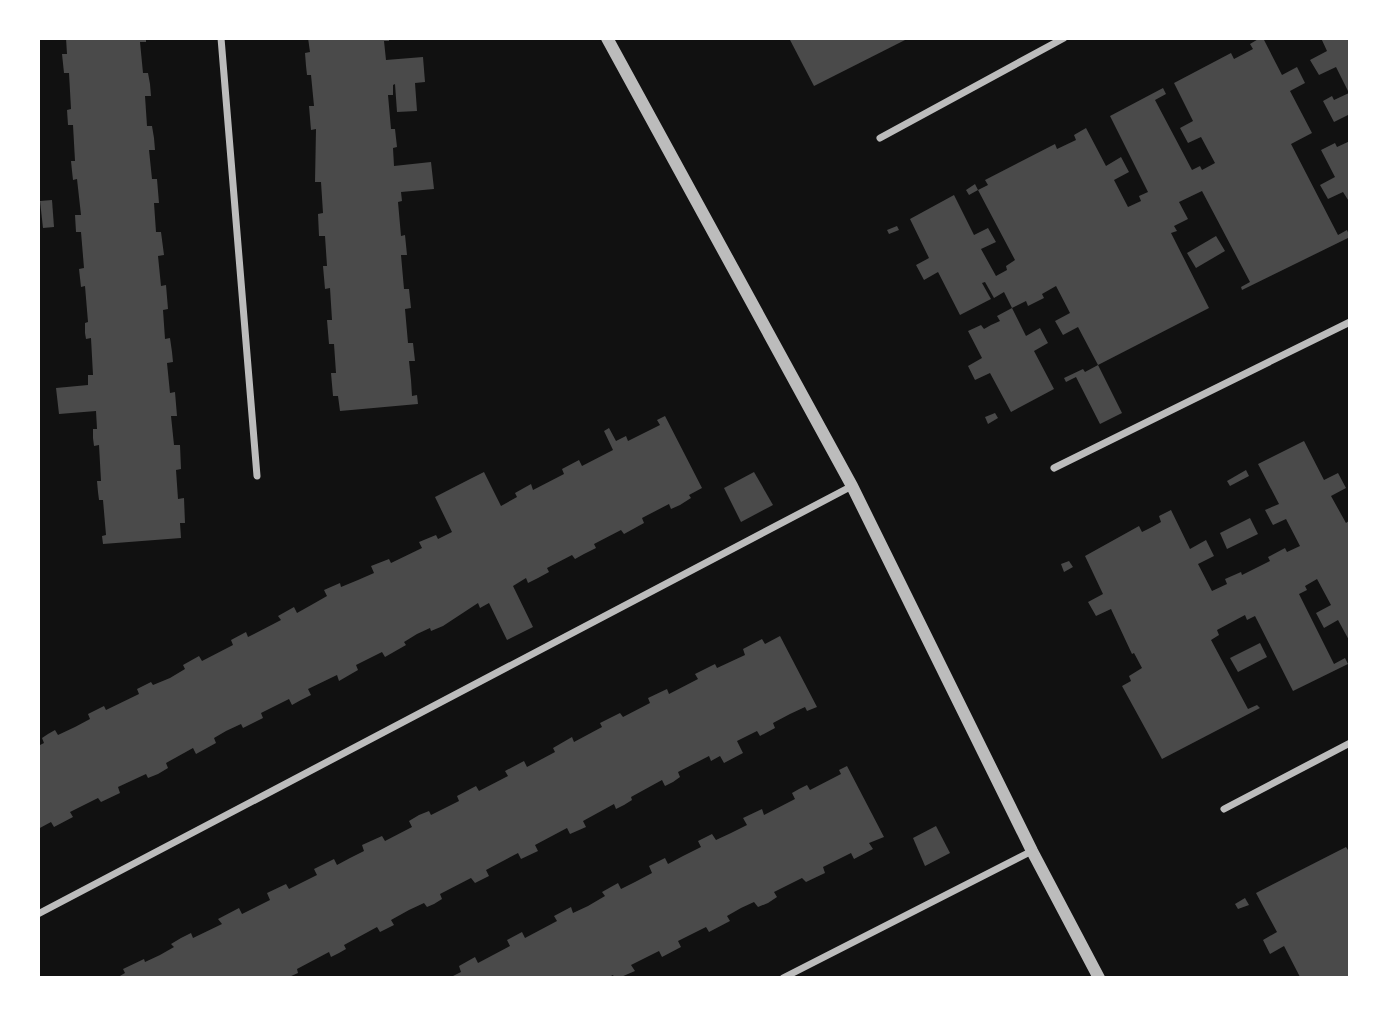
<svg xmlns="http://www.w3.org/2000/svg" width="1388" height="1016" font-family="Quicksand,sans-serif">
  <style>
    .building { fill: #4a4a4a }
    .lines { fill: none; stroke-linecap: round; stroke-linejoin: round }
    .minor { stroke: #bcbcbc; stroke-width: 7 }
    .tertiary { stroke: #bcbcbc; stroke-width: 12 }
  </style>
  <rect width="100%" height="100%" fill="#111"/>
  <g class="building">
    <path d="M66 38H146V42H140L143 73H148L150 84 151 96H145L147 126H152L154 138 155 150H149L152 179H157L159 203H154L156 232H161L164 255 158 256 161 286 166 285 168 309 163 310 165 339 170 338 172 352 173 362 167 363 170 393 175 392 177 416H171L174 445H180L181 469 176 470 178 499 184 498 185 523H180L181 538 103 544 102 536 106 535 103 500H99L98 492 97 481H101L99 445 94 446 93 438V429H97L96 411 59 414 56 388 88 385V375H93L91 338 86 339 85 333V323L88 322 85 286 81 287 79 269 84 268 81 232H76L75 215H81L77 179 73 180 72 171 71 161H75L73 125H68L67 110 71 109 69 73H64L62 54H67Z"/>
    <path d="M308 38H389V41H384L386 60 423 57 425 82 415 83 417 111 397 112 395 84 393 85V95H388L391 129H395L397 147 393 148 394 166 431 162 434 189 401 192 402 201 398 202 401 236 405 235 407 255H401L404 289H409L411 308 405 309 408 343H413L415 361H409L411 380 412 396 417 395 418 404 340 411 338 396H333L331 373H336L334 344H329L327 320H332L330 288 325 289 323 266H327L325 236H319L318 214 323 213 321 182H315L316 129 311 130 309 106H314L311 75H307L306 66 305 53 310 52Z"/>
    <path d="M789 38H909L814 86Z"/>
    <path d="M1260 38H1263L1282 75 1297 67 1305 83 1290 91 1312 133 1291 144 1338 235 1347 230 1350 237 1242 290 1241 287 1250 282 1202 191 1179 202 1188 219 1174 226 1177 231 1171 233 1209 308 1098 365 1078 327 1063 335 1055 321 1070 313 1056 286 1042 294 1044 298 1028 306 1026 301 1012 308 1026 336 1040 328 1048 343 1034 351 1054 389 1011 412 990 373 975 380 968 366 982 358 968 331 981 325 984 329 991 325 1000 321 997 316 1012 308 1004 292 994 298 985 282 982 283 991 299 960 315 938 272 924 280 916 265 929 258 910 219 954 195 974 235 988 228 996 242 981 249 996 276 1007 270 1006 266 1015 260 978 190 969 195 966 190 975 184 978 190 988 185 985 180 1055 144 1057 149 1076 140 1074 135 1086 128 1106 166 1121 157 1129 172 1114 180 1128 207 1141 201 1139 196 1148 192 1110 116 1163 88 1166 94 1155 100 1192 170 1200 166 1202 170 1215 163 1201 137 1188 143 1180 128 1193 121 1174 83 1231 53 1234 59 1253 49 1250 44Z"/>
    <path d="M1321 38H1347L1350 43V114L1334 122 1323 101 1332 96 1334 100 1349 93 1336 67 1319 75 1310 60 1327 51Z"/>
    <path d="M1350 141V203L1343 192 1328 199 1320 185 1335 177 1321 150 1335 143 1337 147Z"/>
    <path d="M52 200 54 227 43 228 40 201Z"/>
    <path d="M897 226 899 230 889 234 887 230Z"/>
    <path d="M1216 236 1225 251 1196 268 1187 253Z"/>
    <path d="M1098 365 1122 413 1100 424 1076 377 1066 382 1064 378 1083 369 1085 372Z"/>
    <path d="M995 413 998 418 988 424 985 417Z"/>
    <path d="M665 416 702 488 689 495 691 498 680 505 671 509 669 504 642 518 644 523 624 534 621 530 594 544 596 548 584 554 575 559 572 555 547 568 549 572 538 578 528 583 526 578 513 586 533 627 507 640 489 603 480 608 478 603 443 626 431 631 430 628 417 634 404 642 406 645 385 657 382 652 356 665 358 670 339 681 337 675 308 689 311 695 301 700 292 705 289 699 261 713 263 718 243 728 241 724 226 731 214 738 216 743 196 754 193 748 166 763 168 768 158 774 148 778 146 774 118 787 120 793 101 802 98 798 70 812 73 817 54 827 51 822 38 829V746L44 743 42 738 48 734 55 730 58 735 75 727 90 719 88 714 104 706 106 710 139 694 137 689 151 682 153 685 170 678 185 669 183 665 199 656 202 661 233 645 231 640 246 632 248 637 281 620 278 616 294 607 297 613 313 604 327 596 324 590 340 583 341 587 358 580 374 573 371 566 389 559 391 563 422 548 419 542 436 535 438 539 452 532 435 497 472 478 484 472 501 506 517 497 515 493 531 484 533 490 564 474 562 469 579 460 582 466 613 450 604 431 609 428 616 441 626 436 628 441 660 425 657 420Z"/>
    <path d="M1304 441 1324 480 1338 473 1346 488 1331 496 1346 523 1350 520V642L1338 620 1324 628 1316 613 1331 605 1317 579 1305 586 1307 590 1299 594 1334 664 1345 658 1348 664 1293 691 1255 616 1247 620 1245 615 1217 630 1219 635 1211 640 1248 709 1257 705 1260 708 1162 759 1122 686 1131 681 1129 676 1142 668 1134 653 1132 654 1111 609 1096 616 1088 602 1103 594 1085 556 1139 526 1142 532 1152 527 1161 522 1159 516 1171 510 1190 549 1206 540 1214 556 1198 564 1212 591 1227 584 1225 579 1241 572 1242 575 1270 561 1268 557 1285 548 1287 552 1300 546 1286 519 1273 525 1265 510 1279 504 1258 464Z"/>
    <path d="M1246 470 1249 476 1230 486 1227 481Z"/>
    <path d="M754 472 773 505 741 522 724 488Z"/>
    <path d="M1250 518 1258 534 1227 549 1220 533Z"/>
    <path d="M1069 561 1073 567 1064 572 1061 564Z"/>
    <path d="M780 636 817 707 807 711 805 707 790 714 773 723 775 728 760 736 757 731 737 741 743 753 724 763 720 756 711 761 709 756 678 772 680 777 673 782 665 786 662 780 631 797 632 800 624 805 616 809 614 804 583 821 586 827 570 834 567 828 535 845 538 851 521 859 518 853 486 870 489 876 475 883 471 878 440 894 442 899 434 904 427 907 424 903 409 910 391 920 394 925 380 932 377 927 344 945 346 949 339 953 331 957 329 952 297 969 298 973 289 977H118L125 973 123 969 144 959 145 962 160 955 174 947 171 944 181 938 191 933 193 938 222 924 218 919 239 908 242 914 270 900 267 893 286 884 289 889 317 875 314 869 334 859 337 865 350 858 364 851 362 845 382 836 385 841 412 827 409 821 419 815 429 811 431 815 459 801 457 796 476 786 479 791 508 776 505 771 524 761 527 767 555 752 553 748 572 737 574 742 602 727 600 723 620 713 623 717 650 703 648 698 667 689 669 694 698 679 695 674 715 664 717 668 745 655 743 649 762 639 765 644Z"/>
    <path d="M1260 643 1267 657 1238 672 1230 658Z"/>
    <path d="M847 766 884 837 869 843 873 849 854 859 851 853 823 867 825 873 806 882 802 878 774 892 777 897 768 903 758 907 754 902 741 908 727 916 730 921 709 932 706 927 678 941 681 947 662 957 659 951 631 965 635 971 621 977H614L613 975 609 977H451L461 972 459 966 475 957 478 963 510 946 507 940 522 932 525 938 557 921 554 916 571 907 573 913 588 906 605 896 602 892 618 883 621 889 635 882 652 873 649 866 665 858 668 864 683 856 701 847 698 841 712 834 716 840 731 833 747 825 743 818 762 809 764 815 795 799 792 793 799 789 807 785 810 790 841 774 839 770Z"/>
    <path d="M936 826 950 853 925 866 913 838Z"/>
    <path d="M1346 847 1350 853V977H1300L1284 946 1270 954 1263 940 1277 932 1256 893Z"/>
    <path d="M1245 898 1249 905 1238 909 1235 904Z"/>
  </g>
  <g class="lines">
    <g class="minor">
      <path d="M221 38 257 476"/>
      <path d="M880 138 1064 38"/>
      <path d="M1054 468 1350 322"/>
      <path d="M1224 809 1350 743"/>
      <path d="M38 914 852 486"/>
      <path d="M783 978 1032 851"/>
    </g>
    <path class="tertiary" d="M607 38 852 486 1032 851 1099 978"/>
  </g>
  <rect width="1388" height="1016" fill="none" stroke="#ffffff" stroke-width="80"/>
</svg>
